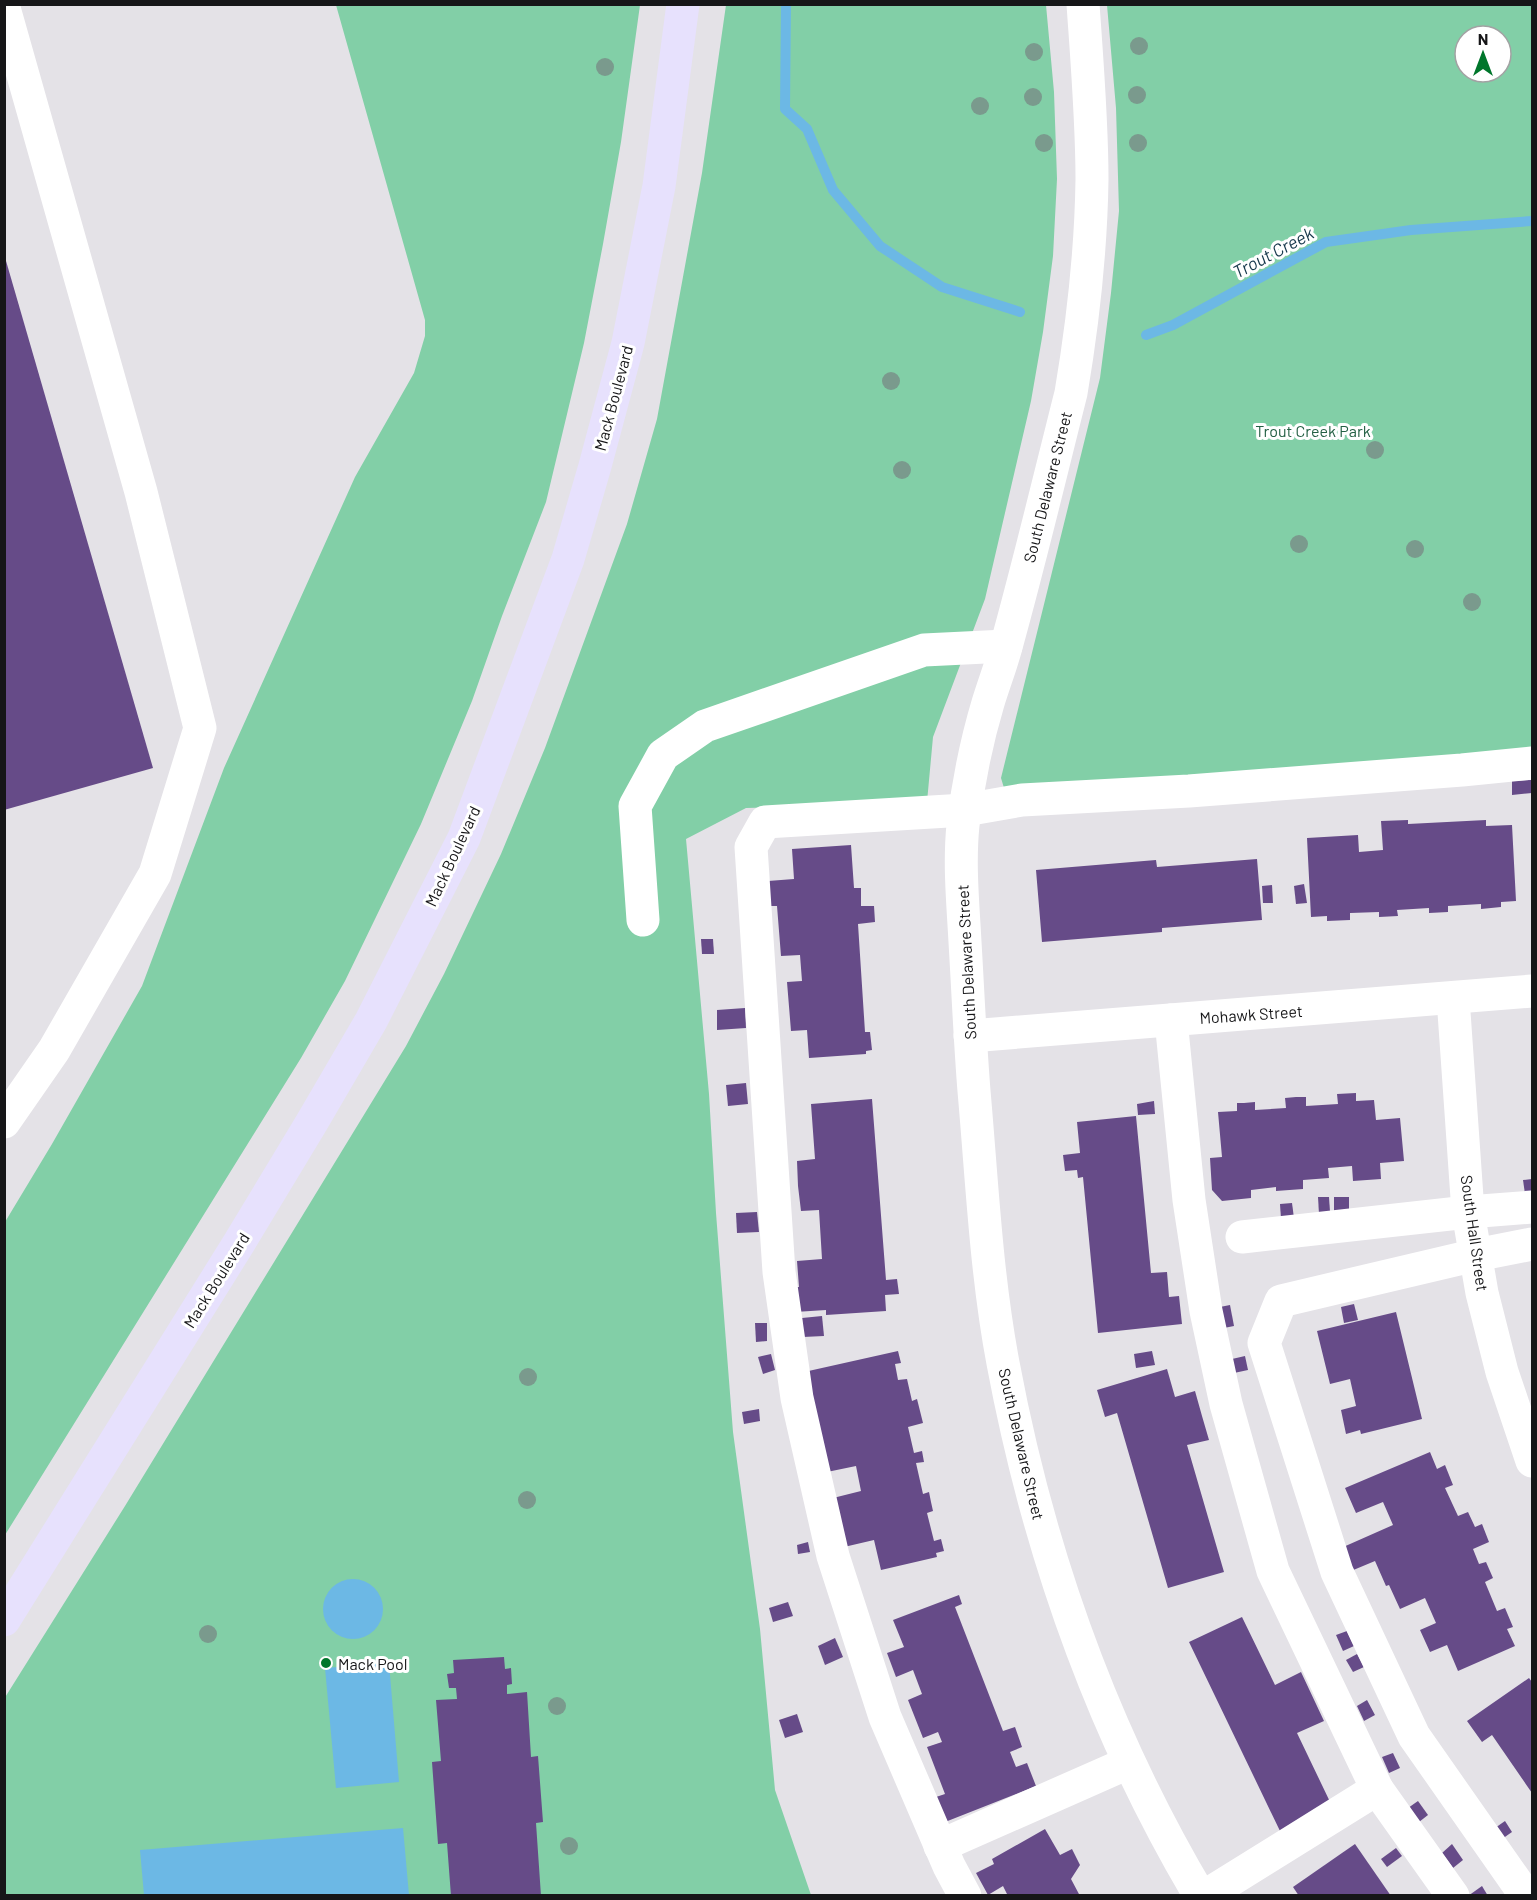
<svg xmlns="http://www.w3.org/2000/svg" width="1537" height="1900" font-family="Barlow,sans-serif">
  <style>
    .green { fill: #82cfa7; fill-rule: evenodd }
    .water { fill: #6cb8e5 }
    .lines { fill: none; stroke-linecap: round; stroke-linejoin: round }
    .stream { stroke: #6cb8e5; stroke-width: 10 }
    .building { fill: #664b88 }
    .minor { stroke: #fff; stroke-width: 33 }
    .major { stroke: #e7e1fd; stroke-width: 33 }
    .tree { fill: #7a9a8d }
    .poi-dot { fill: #00762b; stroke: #fff; stroke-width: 2 }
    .labels { text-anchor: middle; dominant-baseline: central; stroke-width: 6; stroke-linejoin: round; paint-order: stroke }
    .street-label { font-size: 16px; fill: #161618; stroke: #fff }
    .park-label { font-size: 16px; fill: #246044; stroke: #fff }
    .poi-label { font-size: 16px; fill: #161618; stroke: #fff; text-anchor: start }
    .water-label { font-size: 18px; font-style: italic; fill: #15374a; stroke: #fff }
  </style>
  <rect width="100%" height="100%" fill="#e4e2e7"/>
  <g class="green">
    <path d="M336 5H640L621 142 603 244 584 343 546 502 502 616 472 701 421 824 345 981 301 1058 5 1535V1222L52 1144 142 986 224 768 355 477 414 373 425 336V320Z"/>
    <path d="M726 5H1046L1054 92 1057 179 1053 256 1043 332 1031 401 985 599 933 737 927 802 746 808 686 839 709 1094 716 1213 733 1432 760 1629 775 1790 811 1895H5L4 1699 125 1506 406 1046 444 974 501 854 545 748 627 524 657 419 702 173Z"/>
    <path d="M1107 5H1532V750L1462 756 1004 788 1001 778 1100 378 1111 293 1119 211 1116 108ZM1465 36H1501V72H1465Z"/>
  </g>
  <g class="water">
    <circle cx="353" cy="1609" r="30"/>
    <path d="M389 1663 399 1782 336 1788 325 1668Z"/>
    <path d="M403 1828 409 1895H144L140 1850Z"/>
  </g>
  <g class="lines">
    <g class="stream">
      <path d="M786 4 785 109 807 129 833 190 880 246 942 287 1020 312"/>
      <path d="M1146 335 1173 325 1326 242 1411 230 1532 221"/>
    </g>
  </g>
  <g class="building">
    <path d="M4 254 153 768 4 810Z"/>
    <path d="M1531 780 1532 793 1512 795V781Z"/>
    <path d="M1408 820V824L1486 820V826L1512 825 1516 901 1501 902V907L1481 909V904L1448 906V912L1429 913V908L1397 910 1398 916 1379 917V912L1350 913V920L1327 921V916L1311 917 1307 838 1358 835 1359 852 1383 850 1381 821Z"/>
    <path d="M851 845 854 888H861V906H874L875 922 858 924 865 1032H870L872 1050 866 1051V1054L809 1058 807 1030 791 1031 787 982 802 981 800 955 781 956 777 906H770L768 881 794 879 792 849Z"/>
    <path d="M1257 859 1262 920 1162 928V932L1042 942 1036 870 1156 860 1157 867Z"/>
    <path d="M1304 884 1307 903 1296 904 1294 886Z"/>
    <path d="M1272 885 1273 903H1263L1262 886Z"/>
    <path d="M701 939H713L714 954H702Z"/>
    <path d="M745 1008 746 1028 717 1030V1010Z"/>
    <path d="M746 1083 748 1104 728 1106 726 1085Z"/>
    <path d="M1356 1093V1101L1374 1100 1376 1120 1400 1118 1404 1161 1380 1163 1381 1179 1353 1181 1352 1166 1328 1168 1329 1178 1303 1180V1189L1276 1191V1187L1251 1190V1198L1222 1201 1212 1190 1210 1158 1222 1157 1218 1112 1237 1111V1103H1244L1255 1102V1110L1286 1108 1285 1098 1296 1097H1306V1106L1338 1104 1337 1094Z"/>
    <path d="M872 1099 886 1280 897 1279 899 1294 885 1295 886 1311 826 1315V1310L795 1312 794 1287H799L797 1261 822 1259 819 1210 801 1211 798 1186 797 1161 815 1159 811 1104Z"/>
    <path d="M1154 1101 1155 1114 1138 1115 1137 1104Z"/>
    <path d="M1136 1116 1151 1273 1167 1272 1169 1297 1179 1296 1182 1324 1098 1333 1083 1177 1078 1178 1077 1170 1065 1171 1063 1155 1080 1153 1077 1122Z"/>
    <path d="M1532 1179V1193L1525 1194 1523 1180Z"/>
    <path d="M1318 1197H1329L1330 1212 1319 1214Z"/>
    <path d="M1334 1197H1349V1213L1334 1214Z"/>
    <path d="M1292 1203 1294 1218 1281 1219 1280 1204Z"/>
    <path d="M757 1212 759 1232 737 1233 736 1213Z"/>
    <path d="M1354 1304 1358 1320 1344 1323 1341 1307Z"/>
    <path d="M1230 1305 1234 1326 1219 1329 1215 1308Z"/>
    <path d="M1396 1312 1422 1419 1361 1434 1360 1430 1346 1434 1341 1410 1356 1406 1350 1379 1330 1384 1317 1331Z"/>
    <path d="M822 1316 824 1336 803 1337 802 1318Z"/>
    <path d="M755 1323H767V1341L756 1342Z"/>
    <path d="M898 1351 901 1363 895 1364 898 1380 907 1379 912 1401 917 1399 923 1423 908 1427 914 1453 922 1451 924 1462 916 1463 923 1494 929 1492 931 1502 933 1511 927 1513 934 1541 941 1539 944 1551 936 1553 937 1557 881 1570 874 1540 844 1547 833 1498 861 1491 856 1466 827 1472 804 1372Z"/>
    <path d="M1152 1351 1155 1365 1136 1368 1134 1354Z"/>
    <path d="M771 1354 775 1370 763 1374 758 1357Z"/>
    <path d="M1245 1356 1248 1370 1234 1373 1232 1359Z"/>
    <path d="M1167 1369 1175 1397 1195 1391 1202 1416 1209 1440 1187 1445 1224 1572 1168 1588 1117 1413 1105 1417 1097 1390Z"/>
    <path d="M759 1409 760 1421 744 1424 742 1412Z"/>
    <path d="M1430 1452 1437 1469 1445 1465 1453 1485 1445 1488 1458 1516 1468 1512 1475 1527 1482 1524 1489 1542 1473 1549 1479 1564 1486 1562 1493 1578 1485 1582 1497 1611 1505 1608 1513 1627 1507 1629 1515 1646 1458 1671 1447 1645 1430 1652 1420 1630 1436 1623 1425 1598 1400 1609 1389 1585 1386 1586 1375 1561 1351 1571 1341 1548 1393 1525 1383 1502 1356 1513 1345 1488Z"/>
    <path d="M808 1542 810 1552 798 1554 797 1545Z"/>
    <path d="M959 1595 962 1604 955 1607 1003 1731 1015 1727 1022 1747 1010 1752 1016 1767 1027 1763 1036 1786 940 1824 930 1799 945 1794 927 1747 942 1742 938 1732 923 1738 908 1700 922 1694 913 1670 896 1677 887 1653 904 1647 893 1620Z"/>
    <path d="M788 1602 793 1616 773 1622 769 1608Z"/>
    <path d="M1242 1617 1275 1685 1301 1672 1324 1721 1297 1733 1332 1806 1280 1831 1189 1642Z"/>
    <path d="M1347 1631 1354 1646 1343 1651 1336 1635Z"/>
    <path d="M835 1638 843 1657 825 1665 818 1646Z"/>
    <path d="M1357 1654 1364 1667 1353 1672 1346 1660Z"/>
    <path d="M504 1657 505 1669 511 1668 512 1684 507 1685V1694L527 1692 531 1757 538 1756 543 1822 536 1823 541 1896H451L447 1843 438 1844 432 1762 441 1761 436 1700 457 1699 456 1688H449L447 1674 454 1673 453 1660Z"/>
    <path d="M1529 1678 1532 1682V1793L1492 1735 1482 1742 1467 1721Z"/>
    <path d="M1367 1700 1375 1715 1364 1721 1357 1706Z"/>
    <path d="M797 1714 803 1732 785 1738 779 1720Z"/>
    <path d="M1393 1753 1400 1768 1389 1773 1382 1757Z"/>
    <path d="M1418 1801 1428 1815 1419 1822 1408 1808Z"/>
    <path d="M1505 1821 1512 1832 1502 1839 1495 1828Z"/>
    <path d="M1045 1829 1060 1855 1072 1849 1080 1865 1071 1879 1080 1896H1008L1003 1886 988 1895 976 1873 994 1864 992 1859Z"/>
    <path d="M1355 1844 1391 1896H1299L1293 1887Z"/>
    <path d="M1452 1844 1463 1860 1453 1868 1442 1853Z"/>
    <path d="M1396 1848 1402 1856 1387 1867 1381 1859Z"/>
    <path d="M1482 1886 1488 1896H1468Z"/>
  </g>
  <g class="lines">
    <g class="minor">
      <path d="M1083 4C1087 62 1092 121 1092 179 1091 251 1083 322 1071 393 1050 476 1030 560 1007 643 1002 663 994 683 988 703 976 743 968 784 963 825 959 864 963 904 965 942 968 992 970 1041 974 1091 982 1181 986 1273 1003 1363 1038 1550 1102 1731 1200 1896"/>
      <path d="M4 8 141 492 200 728 155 874 54 1050 4 1122"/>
      <path d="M643 920 635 806 663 755 705 726 924 650 1006 646"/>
      <path d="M1453 998 1468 1212 1482 1293 1502 1372 1532 1461"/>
      <path d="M1171 1020 1189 1200 1206 1311 1226 1404 1273 1571 1377 1789 1453 1896"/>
      <path d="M970 1036 1532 991"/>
      <path d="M1242 1237 1468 1212 1532 1207"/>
      <path d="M940 1846 1128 1763"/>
      <path d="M965 1896 949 1866 885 1717 833 1556 797 1398 779 1272 751 847 765 822 965 810 1022 800 1189 791 1462 770 1532 763"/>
      <path d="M1205 1896 1377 1789"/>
      <path d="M1526 1896 1414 1736 1337 1572 1264 1343 1281 1301 1476 1255 1532 1244"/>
    </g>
    <path class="major" d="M4 1620 239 1243 312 1122 371 1021 464 838 568 559 595 466 628 343 659 186 683 4"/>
  </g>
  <g class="tree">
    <circle cx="1139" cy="46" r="9"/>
    <circle cx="1034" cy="52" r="9"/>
    <circle cx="605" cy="67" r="9"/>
    <circle cx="1137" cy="95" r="9"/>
    <circle cx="1033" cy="97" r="9"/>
    <circle cx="980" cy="106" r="9"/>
    <circle cx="1044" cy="143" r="9"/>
    <circle cx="1138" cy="143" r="9"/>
    <circle cx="891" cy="381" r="9"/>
    <circle cx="1375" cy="450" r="9"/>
    <circle cx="902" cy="470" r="9"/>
    <circle cx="1299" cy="544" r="9"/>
    <circle cx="1415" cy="549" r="9"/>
    <circle cx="1472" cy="602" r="9"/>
    <circle cx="528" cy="1377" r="9"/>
    <circle cx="527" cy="1500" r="9"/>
    <circle cx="208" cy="1634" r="9"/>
    <circle cx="557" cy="1706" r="9"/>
    <circle cx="569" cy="1846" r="9"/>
  </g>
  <circle class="poi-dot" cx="326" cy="1663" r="6"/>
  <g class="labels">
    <g class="street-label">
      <text transform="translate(613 398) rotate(-75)">Mack Boulevard</text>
      <text transform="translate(1047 487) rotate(-76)">South Delaware Street</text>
      <text transform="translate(452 856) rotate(-65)">Mack Boulevard</text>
      <text transform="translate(966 962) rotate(-93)">South Delaware Street</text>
      <text transform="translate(1251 1014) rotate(-4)">Mohawk Street</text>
      <text transform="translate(1475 1233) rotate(82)">South Hall Street</text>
      <text transform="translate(216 1280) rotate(-58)">Mack Boulevard</text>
      <text transform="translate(1022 1444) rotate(77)">South Delaware Street</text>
    </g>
    <g class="park-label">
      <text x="1313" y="430">Trout Creek Park</text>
    </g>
    <g class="poi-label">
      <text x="338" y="1663">Mack Pool</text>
    </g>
    <g class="water-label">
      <text transform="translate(1273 252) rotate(-28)">Trout Creek</text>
    </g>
  </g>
  <rect width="1537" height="1900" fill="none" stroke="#161618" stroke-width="12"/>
  <g transform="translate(1483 54)"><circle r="28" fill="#ffffff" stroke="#a2a2a3" stroke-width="1.5"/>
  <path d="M0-4.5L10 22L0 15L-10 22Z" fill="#00762b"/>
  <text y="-9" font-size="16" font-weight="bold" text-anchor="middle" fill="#161618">N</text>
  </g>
</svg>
